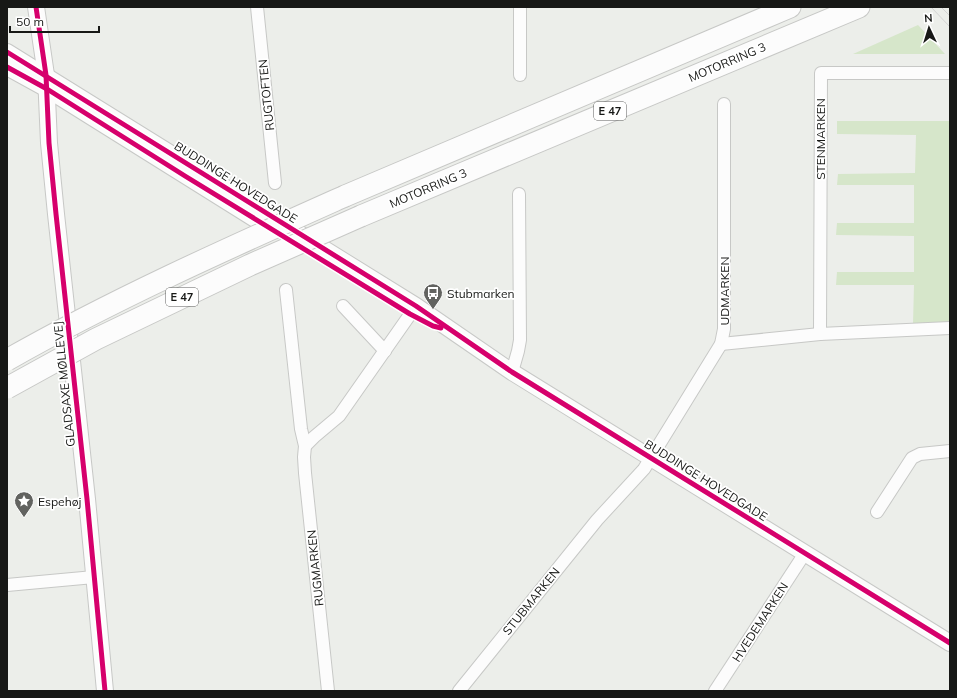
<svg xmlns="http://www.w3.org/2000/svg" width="957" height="698" font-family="Mulish,sans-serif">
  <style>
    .green { fill: #d6e6ca }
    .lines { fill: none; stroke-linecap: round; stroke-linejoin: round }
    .street-casing { stroke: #c7c8c6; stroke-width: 14 }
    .secondary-casing { stroke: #c7c8c6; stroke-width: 18 }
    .highway-casing { stroke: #c7c8c6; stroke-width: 23 }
    .street { stroke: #fcfcfc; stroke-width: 12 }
    .secondary { stroke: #fcfcfc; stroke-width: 16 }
    .highway { stroke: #fcfcfc; stroke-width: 21 }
    .tram { stroke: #d4d4d4; stroke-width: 1 }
    .highway-bridge-casing { stroke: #c7c8c6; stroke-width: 23; stroke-linecap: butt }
    .highway-bridge { stroke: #fcfcfc; stroke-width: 21 }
    .cycleway-casing { stroke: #fff; stroke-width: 8 }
    .cycleway { stroke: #d6006c; stroke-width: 5 }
    .labels { text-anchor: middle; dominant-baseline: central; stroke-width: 3.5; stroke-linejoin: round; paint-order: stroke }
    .shield { fill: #fff; stroke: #5d5d5c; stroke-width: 1 }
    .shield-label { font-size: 11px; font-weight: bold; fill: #171816 }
    .street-label { font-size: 12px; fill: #171816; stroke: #fff }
    .poi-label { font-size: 12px; fill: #171816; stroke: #fff; text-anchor: start }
  </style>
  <rect width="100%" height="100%" fill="#eceeea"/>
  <g class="green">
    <path d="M918 25 945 54H853Z"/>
    <path d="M837 121H950V323L913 324 914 285H836L837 272H914V236L836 235 837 223H914V185H837L838 174 915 173 916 135 837 134Z"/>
  </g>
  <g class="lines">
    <g class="street-casing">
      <g id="street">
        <path d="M257 7 275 183"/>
        <path d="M520 7V75"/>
        <path d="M286 290 301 429 305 446 304 457 305 473 328 691"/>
        <path d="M343 306 385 351"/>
        <path d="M820 334 821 73H950"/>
        <path d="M721 344 820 334 950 328"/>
        <path d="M512 372 518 351 520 340 519 194"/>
        <path d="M305 446 314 437 339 416 416 306"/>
        <path d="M877 512 912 458 920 454 950 451"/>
        <path d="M7 585 94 577"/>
        <path d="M459 691 597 520 644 469 721 344 724 329V104"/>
        <path d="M715 691 805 553"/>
      </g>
    </g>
    <g class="secondary-casing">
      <g id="secondary">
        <path d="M36 7 46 75 49 143 56 214 87 499 105 691"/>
        <path d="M7 52 416 306 512 372 950 643"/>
        <path d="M7 67 47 89 255 219"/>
      </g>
    </g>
    <g class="highway-casing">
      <g id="highway">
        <path d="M345 196 790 7"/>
        <path d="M361 216 859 7"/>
      </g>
    </g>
    <use href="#street" class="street"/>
    <use href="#secondary" class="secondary"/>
    <use href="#highway" class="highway"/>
    <g class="tram">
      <path d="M931 7 950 27"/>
      <path d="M941 7 950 16"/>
    </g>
    <g class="highway-bridge-casing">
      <g id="highway-bridge">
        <path d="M7 360C116 298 231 247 345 196"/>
        <path d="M7 388 96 339 250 265 361 216"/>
      </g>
    </g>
    <use href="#highway-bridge" class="highway-bridge"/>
    <g class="cycleway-casing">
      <g id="cycleway">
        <path d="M36 7 46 75 49 143 56 214 87 499 105 691"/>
        <path d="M7 52 416 306 512 372 950 643"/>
        <path d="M7 67 47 89 185 176 410 314 433 326 441 328"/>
      </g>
    </g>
    <use href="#cycleway" class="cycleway"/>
  </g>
  <defs>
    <g id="bus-pin" transform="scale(1)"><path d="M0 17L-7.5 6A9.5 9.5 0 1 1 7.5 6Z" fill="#626360" stroke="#fff"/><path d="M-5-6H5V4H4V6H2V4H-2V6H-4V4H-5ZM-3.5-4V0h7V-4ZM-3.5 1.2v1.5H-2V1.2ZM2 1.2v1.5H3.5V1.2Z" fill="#fff"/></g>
    <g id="sight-pin" transform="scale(1)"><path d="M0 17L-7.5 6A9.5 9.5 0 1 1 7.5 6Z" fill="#626360" stroke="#fff"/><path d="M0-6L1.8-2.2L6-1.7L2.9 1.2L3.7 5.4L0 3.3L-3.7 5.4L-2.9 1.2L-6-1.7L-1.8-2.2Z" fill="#fff"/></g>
  </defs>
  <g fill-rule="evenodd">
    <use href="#bus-pin" x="433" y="293"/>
    <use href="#sight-pin" x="24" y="501"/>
  </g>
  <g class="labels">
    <g class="shield">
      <rect x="594" y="102" width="32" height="18" rx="3"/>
      <rect x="166" y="288" width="32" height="18" rx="3"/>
    </g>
    <g class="shield-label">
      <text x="610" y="111">E 47</text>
      <text x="182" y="297">E 47</text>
    </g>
    <g class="street-label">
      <text transform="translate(727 62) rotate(-23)">MOTORRING 3</text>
      <text transform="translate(266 95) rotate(-96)">RUGTOFTEN</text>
      <text transform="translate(820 139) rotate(-90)">STENMARKEN</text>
      <text transform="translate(236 182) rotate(32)">BUDDINGE HOVEDGADE</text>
      <text transform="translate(428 188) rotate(-23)">MOTORRING 3</text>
      <text transform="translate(724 291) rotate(-90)">UDMARKEN</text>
      <text transform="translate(64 384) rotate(-96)">GLADSAXE MØLLEVEJ</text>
      <text transform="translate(706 480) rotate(32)">BUDDINGE HOVEDGADE</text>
      <text transform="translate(315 568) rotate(-96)">RUGMARKEN</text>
      <text transform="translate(531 601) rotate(-51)">STUBMARKEN</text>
      <text transform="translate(760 622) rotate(-57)">HVEDEMARKEN</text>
    </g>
    <g class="poi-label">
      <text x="447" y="293">Stubmarken</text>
      <text x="38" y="501">Espehøj</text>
    </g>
  </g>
  <rect width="957" height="698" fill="none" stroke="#171816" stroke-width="16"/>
  <g transform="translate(929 28) rotate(356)" stroke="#ffffff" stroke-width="3" paint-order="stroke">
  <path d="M0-3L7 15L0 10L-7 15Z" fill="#171816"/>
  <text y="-6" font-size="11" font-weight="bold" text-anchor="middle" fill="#171816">N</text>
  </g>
  <path d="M10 26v6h89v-6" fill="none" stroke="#171816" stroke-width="2"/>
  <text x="16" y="26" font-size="12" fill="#171816" stroke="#ffffff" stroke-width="3" paint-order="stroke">50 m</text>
</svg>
